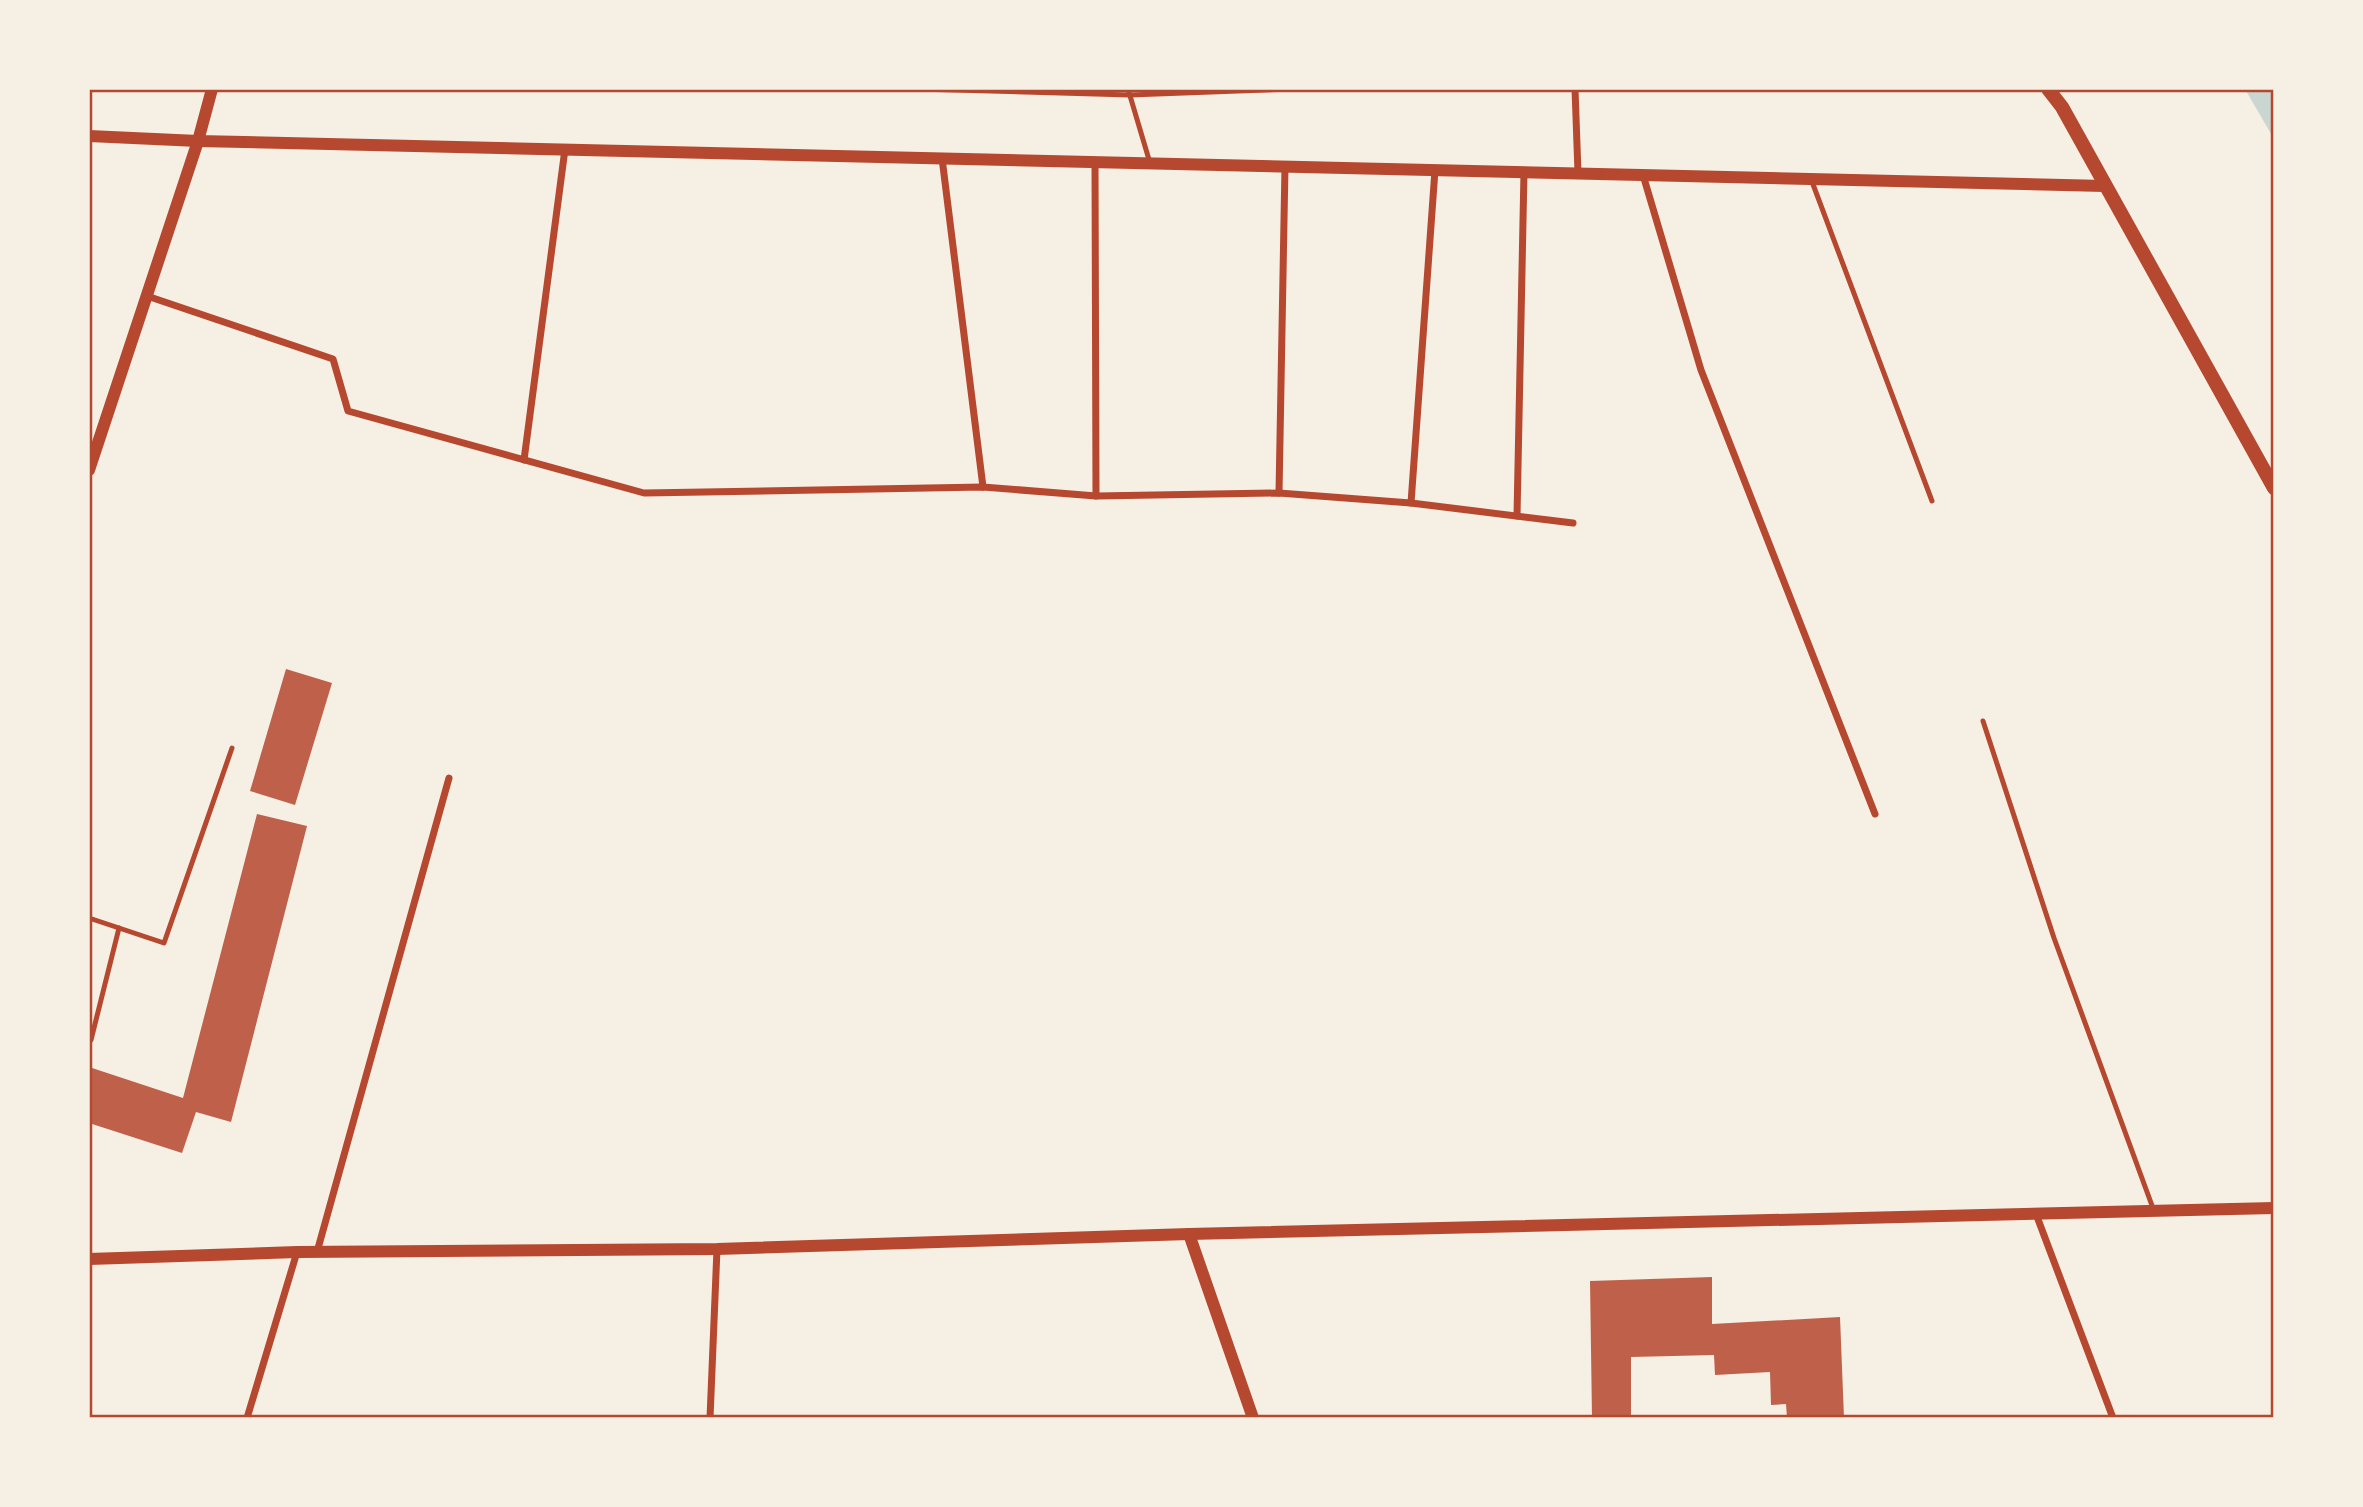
<svg xmlns="http://www.w3.org/2000/svg" width="2363" height="1507" font-family="Roboto,sans-serif">
  <style>
    .water { fill: #c9d6d2 }
    .building { fill: #bf614a }
    .lines { fill: none; stroke-linecap: round; stroke-linejoin: round }
    .service { stroke: #b5482f; stroke-width: 5 }
    .minor { stroke: #b5482f; stroke-width: 7 }
    .tertiary { stroke: #b5482f; stroke-width: 12 }
    .secondary { stroke: #b5482f; stroke-width: 14 }
    .neatline { fill: none; stroke: #b5482f; stroke-width: 2.5 }
  </style>
  <rect width="100%" height="100%" fill="#f6efe4"/>
  <path class="water" d="M2245 89H2274V139Z"/>
  <g class="building">
    <path d="M286 669 332 683 295 805 250 791Z"/>
    <path d="M257 814 307 826 231 1122 196 1112 182 1153 89 1123V1067L183 1098Z"/>
    <path d="M1712 1277V1324L1840 1317 1844 1418H1787L1786 1404 1771 1405 1770 1372 1715 1375 1714 1355 1631 1357V1418H1592L1590 1281Z"/>
  </g>
  <g class="lines">
    <g class="service">
      <path d="M918 89 1130 95 1293 89"/>
      <path d="M1128 89 1150 163"/>
      <path d="M1811 179 1932 501"/>
      <path d="M1983 721 2054 938 2154 1211"/>
      <path d="M89 918 164 943 232 748"/>
      <path d="M91 1040 119 928"/>
    </g>
    <g class="minor">
      <path d="M1575 89 1578 173"/>
      <path d="M942 158 983 487"/>
      <path d="M1095 162 1096 496"/>
      <path d="M1643 175 1701 370 1875 814"/>
      <path d="M147 296 333 359 348 411 644 493 983 487 1096 496 1279 493 1411 503 1573 523"/>
      <path d="M524 460 565 149"/>
      <path d="M1279 493 1285 166"/>
      <path d="M1411 503 1435 170"/>
      <path d="M1517 516 1524 172"/>
      <path d="M2036 1214 2113 1418"/>
      <path d="M317 1252 449 778"/>
      <path d="M247 1418 297 1252"/>
      <path d="M710 1418 717 1249"/>
    </g>
    <g class="tertiary">
      <path d="M89 136 198 141 2105 186"/>
      <path d="M89 470 198 141 212 89"/>
      <path d="M1189 1234 1253 1418"/>
      <path d="M89 1259 297 1252 717 1249 1189 1234 2274 1208"/>
    </g>
    <path class="secondary" d="M2048 89 2062 107 2274 488"/>
  </g>
  <rect width="2363" height="1507" fill="none" stroke="#f6efe4" stroke-width="182"/>
  <rect x="91" y="91" width="2181" height="1325" class="neatline"/>
</svg>
